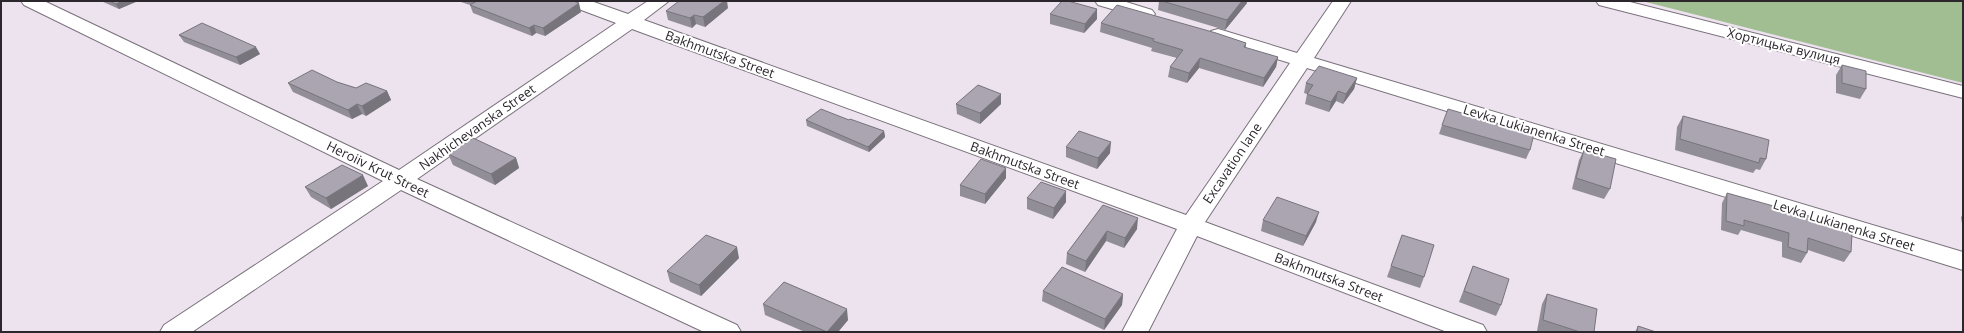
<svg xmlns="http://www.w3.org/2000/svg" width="1964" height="333" font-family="'Open Sans',sans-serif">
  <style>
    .green { fill: #a0be92 }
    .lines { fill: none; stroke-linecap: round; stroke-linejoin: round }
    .minor-casing { stroke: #79717b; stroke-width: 2 }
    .tertiary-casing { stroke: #79717b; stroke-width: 2 }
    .minor { fill: #fff; fill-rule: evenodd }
    .tertiary { fill: #fff; fill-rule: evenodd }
    .wall { fill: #928e98 }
    .shaded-wall { fill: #77747c }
    .building { fill: #aaa5b1; stroke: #77747c }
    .labels { text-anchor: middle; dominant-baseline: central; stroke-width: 4; stroke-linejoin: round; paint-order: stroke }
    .street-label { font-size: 13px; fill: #2b272c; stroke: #fff }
  </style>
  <rect width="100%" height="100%" fill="#ede3ef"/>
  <path class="green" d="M1642 1H1963V83Z"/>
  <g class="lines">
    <g class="minor-casing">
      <g id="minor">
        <path d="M21 1H44L399 170 616 23 568 5 565 1H591L628 14 648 1H669L644 20 1186 215 1290 63 1211 39 1209 35 1211 31 1218 29 1225 31 1297 53 1333 1H1351L1314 58 1963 252V270L1307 68 1205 222 1483 325 1487 332H1447L1197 236 1148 332H1122L1177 229 632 29 417 179 737 325 741 332H704L401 190 192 332H160L164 325 383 181 24 5Z"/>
        <path d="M1095 1H1123L1152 10 1155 14 1152 18 1146 19 1098 5Z"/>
      </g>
    </g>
    <g class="tertiary-casing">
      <path id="tertiary" d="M1596 1H1626L1963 86V98L1599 5Z"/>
    </g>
    <use href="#minor" class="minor"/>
    <use href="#tertiary" class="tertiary"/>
  </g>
  <g class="wall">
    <path d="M101 1H138L119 9Z"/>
    <path d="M458 1H544L581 12 545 36 536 33 532 36 473 13 470 5Z"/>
    <path d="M1159 1H1242L1247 3 1225 30 1158 10Z"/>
    <path d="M728 8 705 27 696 24 692 28 668 20 666 11Z"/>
    <path d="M1050 14 1097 19 1084 33 1050 24Z"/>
    <path d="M1101 23 1246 43V48L1278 57 1276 67 1263 87 1199 68 1187 83 1168 77 1170 67 1177 58 1151 51 1152 48 1100 32Z"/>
    <path d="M179 35 260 54 240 65 184 42Z"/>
    <path d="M1842 65 1866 89 1860 99 1836 93V75Z"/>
    <path d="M1357 78 1354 89 1343 104 1336 101 1329 112 1305 104 1307 94 1304 93 1306 83Z"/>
    <path d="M337 82 356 88 387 91 391 100 366 116 362 114 352 119 293 92 288 83Z"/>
    <path d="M956 104H1001L980 124 957 114Z"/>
    <path d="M1683 116 1766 159 1760 170 1756 169 1753 173 1675 150 1677 127Z"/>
    <path d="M806 120H849L884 131 885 137 869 152 807 126Z"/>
    <path d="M1442 125 1530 150 1526 159 1439 134Z"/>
    <path d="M1066 147 1110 153 1097 169 1066 157Z"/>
    <path d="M1584 150 1610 189 1604 199 1572 189 1579 160Z"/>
    <path d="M448 154 516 158 519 168 495 185 453 165Z"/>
    <path d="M1006 178 985 204 960 196V185Z"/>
    <path d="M368 186 331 209 311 197 305 187Z"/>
    <path d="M1727 193 1809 220 1851 252 1844 262 1808 250 1807 253 1801 263 1782 257V242L1741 230 1738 235 1721 230 1722 203Z"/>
    <path d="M1027 198 1066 202 1053 219 1027 209Z"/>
    <path d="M1103 205 1137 229 1124 248 1106 241 1085 272 1066 264 1067 253Z"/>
    <path d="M1963 215V230L1961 217Z"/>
    <path d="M1263 220 1316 222 1303 246 1261 231Z"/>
    <path d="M1402 235 1424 277 1420 288 1387 277Z"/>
    <path d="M739 258 701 296 670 282 667 271Z"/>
    <path d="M1473 266 1501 305 1496 316 1459 302Z"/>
    <path d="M1043 291 1123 294 1122 305 1104 330 1042 301Z"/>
    <path d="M1547 294 1594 332H1541L1537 331 1542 304Z"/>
    <path d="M763 304 848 320 838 332H805L765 315Z"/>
    <path d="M1638 326 1656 332H1635Z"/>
  </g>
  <g class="shaded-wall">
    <path d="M123 1H138L119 9 116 4Z"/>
    <path d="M724 1H727L728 8 705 27 703 17Z"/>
    <path d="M1242 1H1247V3L1225 30 1227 20Z"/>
    <path d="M579 3 581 12 545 36 543 28Z"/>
    <path d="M1097 9V19L1084 33 1085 24Z"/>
    <path d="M694 15 696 24 692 28 690 18Z"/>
    <path d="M534 25 536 33 532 36 529 28Z"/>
    <path d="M256 47 260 54 240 65 236 57Z"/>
    <path d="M1278 57 1276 67 1263 87 1264 78Z"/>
    <path d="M1200 58 1199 68 1187 83 1189 73Z"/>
    <path d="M1357 78 1354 89 1343 104 1346 94Z"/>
    <path d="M387 91 391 100 366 116 362 106Z"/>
    <path d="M1338 91 1336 101 1329 112 1331 102Z"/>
    <path d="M1001 94V104L980 124V113Z"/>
    <path d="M357 104 362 114 352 119 348 110Z"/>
    <path d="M884 131 885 137 869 152 868 147Z"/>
    <path d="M1111 142 1110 153 1097 169 1098 158Z"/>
    <path d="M516 158 519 168 495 185 491 174Z"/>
    <path d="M1006 168V178L985 204V194Z"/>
    <path d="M363 175 368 186 331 209 326 198Z"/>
    <path d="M1066 191V202L1053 219 1054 208Z"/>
    <path d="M1319 212 1316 222 1303 246 1306 236Z"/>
    <path d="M1138 218 1137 229 1124 248 1125 238Z"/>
    <path d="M1107 231 1106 241 1085 272 1086 261Z"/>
    <path d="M737 247 739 258 701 296 699 285Z"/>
    <path d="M1123 294 1122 305 1104 330 1105 319Z"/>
    <path d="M847 309 848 320 838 332H827Z"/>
  </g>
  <g class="building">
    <path d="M109 1H123L116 4Z"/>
    <path d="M477 1H573L579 3 543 28 534 25 529 28 470 5Z"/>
    <path d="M679 1H724L703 17 694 15 690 18 666 11Z"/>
    <path d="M1062 1H1068L1097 9 1085 24 1050 14Z"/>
    <path d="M1162 1H1242L1227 20Z"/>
    <path d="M1117 5 1216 33 1246 43 1244 47 1278 57 1264 78 1200 58 1189 73 1170 67 1183 50 1153 41 1154 39 1101 23Z"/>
    <path d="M202 23 256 47 236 57 179 35Z"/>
    <path d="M1842 65 1866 71V89L1842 83Z"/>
    <path d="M1319 66 1357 78 1346 94 1338 91 1331 102 1307 94 1313 85 1306 83Z"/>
    <path d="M312 70 337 82 356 88 366 83 387 91 362 106 357 104 348 110 288 83Z"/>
    <path d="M978 85 1001 94 980 113 956 104Z"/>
    <path d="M821 109 849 120 850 119 884 131 868 147 806 120Z"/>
    <path d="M1448 109 1534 134 1530 150 1442 125Z"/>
    <path d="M1683 116 1734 130 1769 140 1766 159 1760 158 1759 163 1680 139Z"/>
    <path d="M1079 131 1111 142 1098 158 1066 147Z"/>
    <path d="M473 138 516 158 491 174 448 154Z"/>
    <path d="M1584 150 1616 159 1610 189 1576 178Z"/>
    <path d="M981 159 1006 168 985 194 960 185Z"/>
    <path d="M342 165 363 175 326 198 305 187Z"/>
    <path d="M1041 182 1066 191 1054 208 1027 198Z"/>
    <path d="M1727 193 1809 216V220L1852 233 1851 252 1808 238 1807 253 1788 247 1789 233 1744 220V226L1726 221Z"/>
    <path d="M1277 197 1319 212 1306 236 1263 220Z"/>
    <path d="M1103 205 1138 218 1125 238 1107 231 1086 261 1067 253Z"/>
    <path d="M706 235 737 247 699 285 667 271Z"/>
    <path d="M1402 235 1434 245 1424 277 1391 266Z"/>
    <path d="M1473 266 1509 279 1501 305 1464 291Z"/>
    <path d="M1062 267 1123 294 1105 319 1043 291Z"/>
    <path d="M784 282 847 309 827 332 763 304Z"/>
    <path d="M1547 294 1597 309 1594 332H1580L1543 320Z"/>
    <path d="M1638 326 1656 332H1637Z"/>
  </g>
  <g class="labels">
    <g class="street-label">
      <text transform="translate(1784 46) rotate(14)">Хортицька вулиця</text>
      <text transform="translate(720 54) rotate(20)">Bakhmutska Street</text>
      <text transform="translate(477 127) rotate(-35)">Nakhichevanska Street</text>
      <text transform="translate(1534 130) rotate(17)">Levka Lukianenka Street</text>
      <text transform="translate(1232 163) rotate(-56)">Excavation lane</text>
      <text transform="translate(1025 165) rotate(20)">Bakhmutska Street</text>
      <text transform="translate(378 169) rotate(26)">Heroiiv Krut Street</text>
      <text transform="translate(1844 225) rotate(17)">Levka Lukianenka Street</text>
      <text transform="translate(1329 277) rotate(21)">Bakhmutska Street</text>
    </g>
  </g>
  <rect width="1964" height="333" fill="none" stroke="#2b272c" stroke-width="4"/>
</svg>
